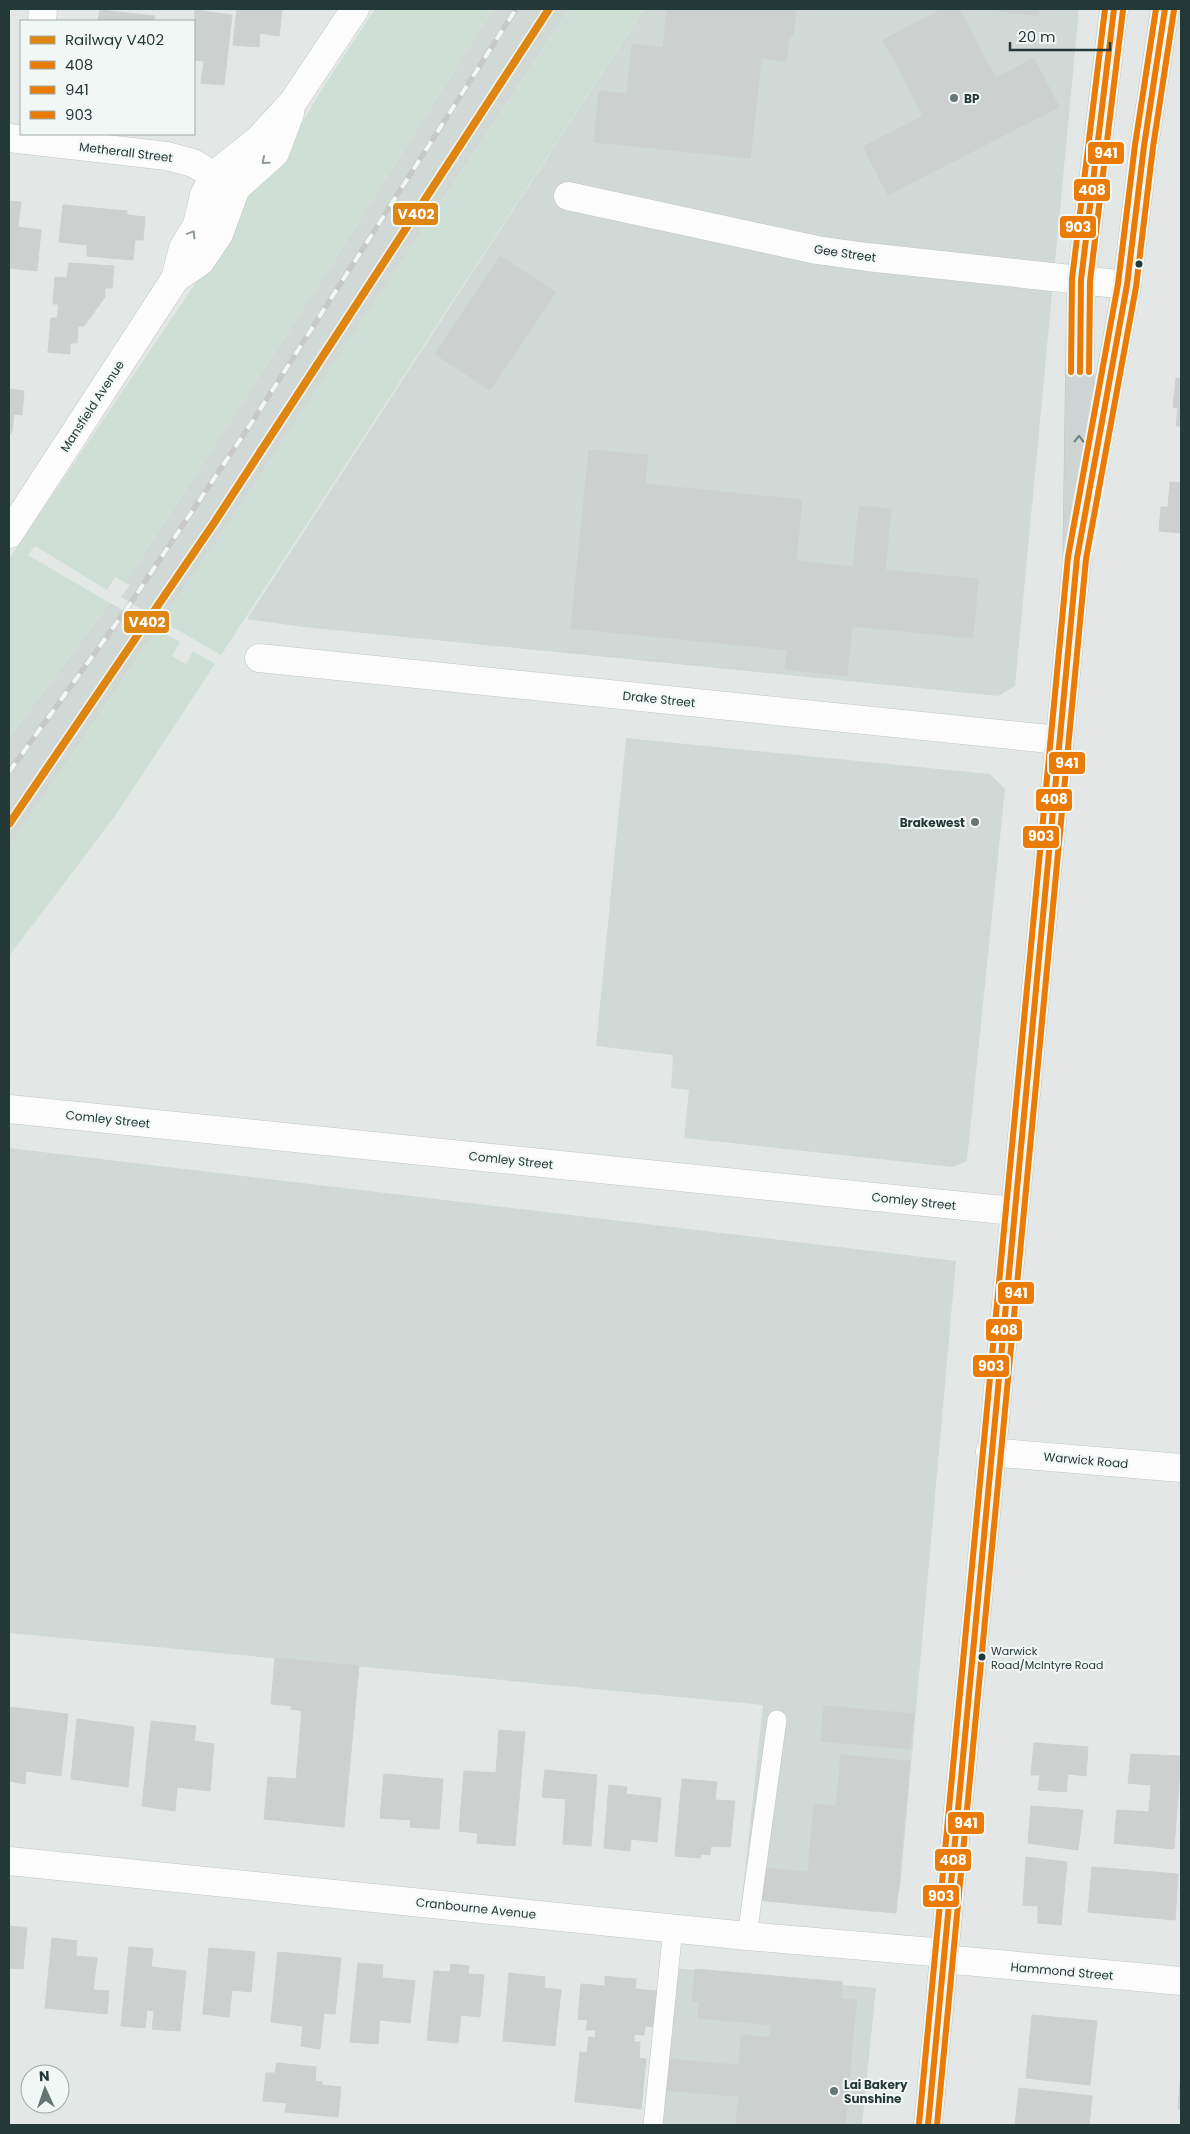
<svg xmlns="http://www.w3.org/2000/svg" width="1190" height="2134" font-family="Poppins,sans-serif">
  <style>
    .built { fill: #d1d9d7 }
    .green { fill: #cee0d6 }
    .building { fill: #ccd1d0; stroke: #ccd1d0 }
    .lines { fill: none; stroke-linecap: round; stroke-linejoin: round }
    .lane-casing { stroke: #c0c5c4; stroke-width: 20 }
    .street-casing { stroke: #c0c5c4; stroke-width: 29 }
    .secondary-casing { stroke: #bfc5c4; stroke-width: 29 }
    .primary-casing { stroke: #bcc4c3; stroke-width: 29 }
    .lane { stroke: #fbfcfb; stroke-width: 19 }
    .street { stroke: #fbfcfb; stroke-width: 28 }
    .secondary { stroke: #fbfcfb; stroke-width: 28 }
    .primary { stroke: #ced4d3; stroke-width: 28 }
    .rail-casing { stroke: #c7c9c9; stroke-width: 5.5 }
    .rail { stroke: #f1f7f5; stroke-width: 4; stroke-dasharray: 11; stroke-linecap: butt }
    .bus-1-casing { stroke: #f1f7f5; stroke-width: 10 }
    .bus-2-casing { stroke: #f1f7f5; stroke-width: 10 }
    .bus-3-casing { stroke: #f1f7f5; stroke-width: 10 }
    .bus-1 { stroke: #e97b06; stroke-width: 6 }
    .bus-2 { stroke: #e97b06; stroke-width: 6 }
    .bus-3 { stroke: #e97b06; stroke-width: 6 }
    .rail-1-casing { stroke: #f1f7f5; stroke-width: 11 }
    .rail-1 { stroke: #df8512; stroke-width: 8 }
    .oneway { stroke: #8f9a99 }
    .oneway2 { stroke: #707f7d }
    .poi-dot { fill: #667675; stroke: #f1f7f5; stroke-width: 2 }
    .bus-dot { fill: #233937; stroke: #f1f7f5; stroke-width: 2 }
    .labels { text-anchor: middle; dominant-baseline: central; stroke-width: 4; stroke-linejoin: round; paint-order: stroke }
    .bus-label { font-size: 11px; fill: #233937; stroke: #f1f7f5; text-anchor: start }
    .poi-label { font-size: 12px; font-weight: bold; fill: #233937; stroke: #f1f7f5; text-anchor: start }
    .street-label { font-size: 12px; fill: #233937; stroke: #f1f7f5 }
    .line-badge { stroke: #f1f7f5; stroke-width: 2 }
    .badge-label { font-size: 14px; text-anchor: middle; font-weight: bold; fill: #fff }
  </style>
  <rect width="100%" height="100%" fill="#e3e8e7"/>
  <g class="built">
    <path d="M493 9H569L241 505 162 621 121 597 130 585 125 583 321 281Z"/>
    <path d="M644 9H1079L1015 686 998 696 303 627 247 619Z"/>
    <path d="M110 603 157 629 9 848V738Z"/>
    <path d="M626 738 990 774 1005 789 967 1161 953 1167 684 1138 689 1090 671 1088 673 1055 596 1046Z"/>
    <path d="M9 1148 956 1261 900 1889 874 1912 742 1899 763 1705 9 1633Z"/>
    <path d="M675 1968 876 1988 862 2125H659Z"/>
  </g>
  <g class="green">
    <path d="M375 9H493L321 281 125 583 115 577 107 590 35 546 28 555 110 603 9 738V559L195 284 216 249 234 206 284 152 326 83Z"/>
    <path d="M569 9H644L221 655 162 621 241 505Z"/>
    <path d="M157 629 180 642 172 656 186 664 193 651 215 664 115 816 9 956V848Z"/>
  </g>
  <g class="building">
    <path d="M237 9H282L279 36 260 33 259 47 233 45Z"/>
    <path d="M667 9H777L796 11 793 36H789L786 61 663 47Z"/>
    <path d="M942 9H959L981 51 909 88 883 40Z"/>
    <path d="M982 9H1039L1038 16Z"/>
    <path d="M100 10 155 16 154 21H98Z"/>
    <path d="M195 10 232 15 224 85 201 83 204 61 194 60Z"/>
    <path d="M632 44 761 58 756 107 627 94Z"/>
    <path d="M981 51 996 78 1034 58 1059 107 888 195 863 147 923 116 909 88Z"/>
    <path d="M599 91 756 107 750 158 594 142Z"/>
    <path d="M9 201 21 202 18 227 41 230 37 271 9 268Z"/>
    <path d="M63 205 127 211V215L145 217 143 240H135L133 260 87 256V245L59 242Z"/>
    <path d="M500 256 556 292 490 390 435 354Z"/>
    <path d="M69 263 114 266 112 288H105V297L84 326H78L77 343H70V354L48 352 51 318H57L59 304H53L55 277 67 278Z"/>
    <path d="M1176 378H1181V426H1176L1178 408 1173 407Z"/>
    <path d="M9 389 24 391 22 415 14 414 12 431 9 436Z"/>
    <path d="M589 450 648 455 645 484 802 500 796 561 853 567 859 506 891 509 885 570 978 579 973 638 852 626 847 676 785 669 787 650 571 628Z"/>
    <path d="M1170 482 1181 483V533L1159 531 1161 507H1168Z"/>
    <path d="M275 1658 359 1666 344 1827 264 1819 268 1777 296 1779 302 1711 291 1709 292 1706 271 1704Z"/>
    <path d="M824 1706 914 1714 910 1749 821 1741Z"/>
    <path d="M9 1707 68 1714 61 1776 26 1771 25 1784 9 1781Z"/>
    <path d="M77 1719 134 1727 128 1787 71 1779Z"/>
    <path d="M151 1721 196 1726 194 1741 214 1744 210 1791 177 1787 175 1811 142 1806Z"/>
    <path d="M499 1730 525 1732 515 1846 477 1843 478 1833 459 1831 464 1771 496 1773Z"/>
    <path d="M1034 1743 1088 1747 1086 1776 1068 1774 1066 1792 1038 1790 1040 1775H1031Z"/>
    <path d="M1131 1754 1181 1756 1174 1849 1114 1843 1117 1810 1149 1812 1151 1785 1128 1783Z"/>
    <path d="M841 1755 910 1761 905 1813 836 1806Z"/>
    <path d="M545 1770 597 1775 591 1846 563 1844 566 1799 542 1797Z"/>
    <path d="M384 1774 443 1779 439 1829 410 1827 411 1820 380 1818Z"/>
    <path d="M682 1779 717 1782 715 1800 735 1801 730 1847 711 1846 710 1855 701 1854 700 1858 675 1856Z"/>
    <path d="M609 1785 627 1787 626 1794 661 1798 657 1842 631 1839 630 1851 604 1848Z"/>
    <path d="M814 1804 905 1813 902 1846 811 1838Z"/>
    <path d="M1031 1806 1083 1810 1078 1850 1028 1843Z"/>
    <path d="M811 1838 902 1846 899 1880 808 1872Z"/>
    <path d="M1026 1857 1067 1862 1061 1925 1038 1923V1906L1023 1905Z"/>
    <path d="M1092 1867 1178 1874 1175 1920 1088 1912Z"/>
    <path d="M761 1868 899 1880 896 1913 758 1900Z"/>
    <path d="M9 1926 27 1928 23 1969 9 1968Z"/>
    <path d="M52 1938 77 1941 76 1956 97 1958 93 1990 109 1991 107 2014 45 2008Z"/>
    <path d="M129 1947 153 1949 151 1967 186 1971 180 2031 152 2029 154 2011 147 2010 145 2028 121 2026Z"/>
    <path d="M209 1948 255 1952 251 1992 232 1990 229 2017 203 2014Z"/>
    <path d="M278 1952 310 1955 303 2026 271 2022Z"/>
    <path d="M310 1955 341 1958 335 2014 324 2013 320 2049 301 2046Z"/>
    <path d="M358 1963 383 1965 382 1978 415 1981 410 2023 380 2020 378 2044 350 2042Z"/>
    <path d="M451 1964 469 1966 468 1974 484 1975 480 2017 461 2015 458 2043 427 2040 434 1971 450 1972Z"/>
    <path d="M695 1969 842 1982 841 1999 857 2000 855 2016 692 2001Z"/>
    <path d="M509 1973 545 1977 544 1988 561 1990 555 2046 503 2041Z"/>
    <path d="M605 1976 620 1978 608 2105 575 2102 580 2052 587 2053 589 2037 595 2038 596 2030H586L588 2020 578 2019 581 1984 605 1986Z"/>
    <path d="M620 1978 636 1979 635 1989 657 1991 654 2027 645 2026 644 2035 634 2034V2042H640L639 2058 646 2059 641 2109 608 2105Z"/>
    <path d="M699 2002 855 2016 852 2045 770 2037 771 2025 698 2018Z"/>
    <path d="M1032 2015 1097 2021 1090 2085 1026 2078Z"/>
    <path d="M741 2035 852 2045 850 2075 739 2065Z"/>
    <path d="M668 2059 850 2075 847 2106 664 2090Z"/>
    <path d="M277 2063 316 2067 315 2081 322 2082V2085L341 2087 338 2117 285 2112 287 2103 263 2101 266 2073H275Z"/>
    <path d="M1181 2071V2110L1178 2109Z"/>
    <path d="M1019 2088 1092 2096 1089 2125H1015Z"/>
    <path d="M739 2096 847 2106 845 2125H736Z"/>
  </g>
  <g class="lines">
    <g class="lane-casing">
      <g id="lane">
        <path d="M747 1936 777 1720"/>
        <path d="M653 2125 673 1928"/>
      </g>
    </g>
    <g class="street-casing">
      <g id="street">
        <path d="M42 21 43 9"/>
        <path d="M9 138 167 156 193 163 236 188"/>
        <path d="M568 196 817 250 867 257 1127 285"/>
        <path d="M175 279 200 262 219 234 236 188 275 153 290 113"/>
        <path d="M9 534 175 279 183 248 197 225 204 195 214 175 258 140 293 102 355 9"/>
        <path d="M259 658 1059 740"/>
        <path d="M9 1109 1013 1211"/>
        <path d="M9 1861 747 1936 944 1953"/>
        <path d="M943 1959 1181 1981"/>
      </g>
    </g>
    <g class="secondary-casing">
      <path id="secondary" d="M990 1452 1181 1468"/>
    </g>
    <g class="primary-casing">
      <g id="primary">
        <path d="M1091 480 1127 285 1144 146 1165 9"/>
        <path d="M928 2125 1077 558 1081 280 1114 9"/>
      </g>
    </g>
    <use href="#lane" class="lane"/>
    <use href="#street" class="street"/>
    <use href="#secondary" class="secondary"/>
    <use href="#primary" class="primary"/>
    <g class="rail-casing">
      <path id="rail" d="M9 772 128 607 254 419 516 9"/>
    </g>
    <use href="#rail" class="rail"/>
    <g class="bus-1-casing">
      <g id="bus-1">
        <path d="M1080 372 1081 280 1114 9"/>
        <path d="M928 2125 1077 558 1127 285 1144 146 1165 9"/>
      </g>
    </g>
    <g class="bus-2-casing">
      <g id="bus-2">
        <path d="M1089 372 1090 281 1123 10"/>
        <path d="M937 2125 1086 559 1136 287 1153 147 1174 10"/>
      </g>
    </g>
    <g class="bus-3-casing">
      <g id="bus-3">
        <path d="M1071 372 1072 279 1105 9"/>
        <path d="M919 2124 1068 557 1118 284 1135 145 1156 9"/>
      </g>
    </g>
    <use href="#bus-1" class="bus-1"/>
    <use href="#bus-2" class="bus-2"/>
    <use href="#bus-3" class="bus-3"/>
    <g class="rail-1-casing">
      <path id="rail-1" d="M9 824 214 523 549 9"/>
    </g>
    <use href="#rail-1" class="rail-1"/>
  </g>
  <defs><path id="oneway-chevron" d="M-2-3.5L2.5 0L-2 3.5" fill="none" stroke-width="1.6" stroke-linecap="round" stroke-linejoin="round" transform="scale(1.25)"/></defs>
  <g class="oneway">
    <use href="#oneway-chevron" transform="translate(265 161) rotate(139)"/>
    <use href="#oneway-chevron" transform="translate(192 234) rotate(-59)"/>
  </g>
  <use class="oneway2" href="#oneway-chevron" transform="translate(1079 439) rotate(-89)"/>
  <g class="poi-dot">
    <circle cx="954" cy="98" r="5"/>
    <circle cx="975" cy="822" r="5"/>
    <circle cx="834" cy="2091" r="5"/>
  </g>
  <g class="bus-dot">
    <circle cx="1139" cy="264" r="4.5"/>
    <circle cx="982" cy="1657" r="4.5"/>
  </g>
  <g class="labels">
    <g class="bus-label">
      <text x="991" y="1651">Warwick<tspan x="991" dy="14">Road/McIntyre Road</tspan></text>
    </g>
    <g class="poi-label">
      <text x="964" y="98">BP</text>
      <text x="965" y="822" text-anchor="end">Brakewest</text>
      <text x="844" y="2084">Lai Bakery<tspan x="844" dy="14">Sunshine</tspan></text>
    </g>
    <g class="street-label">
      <text transform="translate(126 152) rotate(7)">Metherall Street</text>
      <text transform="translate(845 253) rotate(8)">Gee Street</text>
      <text transform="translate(92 406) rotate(-57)">Mansfield Avenue</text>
      <text transform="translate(659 699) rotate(6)">Drake Street</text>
      <text transform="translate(108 1119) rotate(6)">Comley Street</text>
      <text transform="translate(511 1160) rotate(6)">Comley Street</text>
      <text transform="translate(914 1201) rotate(6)">Comley Street</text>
      <text transform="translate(1086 1460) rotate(5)">Warwick Road</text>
      <text transform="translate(476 1908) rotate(6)">Cranbourne Avenue</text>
      <text transform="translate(1062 1971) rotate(5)">Hammond Street</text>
    </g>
  </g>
  <g class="line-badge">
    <rect x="1087" y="141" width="38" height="24" rx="5" fill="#e97b06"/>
    <rect x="1073" y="178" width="38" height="24" rx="5" fill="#e97b06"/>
    <rect x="392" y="202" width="47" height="24" rx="5" fill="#df8512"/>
    <rect x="1059" y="215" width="38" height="24" rx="5" fill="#e97b06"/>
    <rect x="123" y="610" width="47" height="24" rx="5" fill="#df8512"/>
    <rect x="1048" y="751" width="38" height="24" rx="5" fill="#e97b06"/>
    <rect x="1035" y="788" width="38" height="24" rx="5" fill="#e97b06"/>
    <rect x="1022" y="825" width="38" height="24" rx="5" fill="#e97b06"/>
    <rect x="997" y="1281" width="38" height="24" rx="5" fill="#e97b06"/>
    <rect x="985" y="1318" width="38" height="24" rx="5" fill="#e97b06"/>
    <rect x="972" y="1354" width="38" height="24" rx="5" fill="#e97b06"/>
    <rect x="947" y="1811" width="38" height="24" rx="5" fill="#e97b06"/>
    <rect x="934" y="1848" width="38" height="24" rx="5" fill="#e97b06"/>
    <rect x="922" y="1884" width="38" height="24" rx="5" fill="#e97b06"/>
  </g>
  <g class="badge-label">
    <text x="1106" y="158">941</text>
    <text x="1092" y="195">408</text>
    <text x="416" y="219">V402</text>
    <text x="1078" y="232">903</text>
    <text x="147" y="627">V402</text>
    <text x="1067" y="768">941</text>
    <text x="1054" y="804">408</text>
    <text x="1041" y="841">903</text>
    <text x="1016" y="1298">941</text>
    <text x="1004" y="1335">408</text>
    <text x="991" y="1371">903</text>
    <text x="966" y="1828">941</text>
    <text x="953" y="1865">408</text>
    <text x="941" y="1901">903</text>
  </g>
  <rect width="1190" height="2134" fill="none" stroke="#233937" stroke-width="20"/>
  <rect x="20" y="20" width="175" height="115" fill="#f1f7f5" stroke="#9faba9"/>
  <rect x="30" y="36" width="25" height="8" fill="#df8512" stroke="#9faba9"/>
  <text x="65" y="45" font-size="15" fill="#233937">Railway V402</text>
  <rect x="30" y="61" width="25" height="8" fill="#e97b06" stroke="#9faba9"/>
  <text x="65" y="70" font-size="15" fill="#233937">408</text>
  <rect x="30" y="86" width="25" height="8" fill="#e97b06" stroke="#9faba9"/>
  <text x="65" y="95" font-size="15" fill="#233937">941</text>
  <rect x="30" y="111" width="25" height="8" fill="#e97b06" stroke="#9faba9"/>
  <text x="65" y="120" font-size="15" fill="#233937">903</text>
  <g transform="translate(45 2089) rotate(357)"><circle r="24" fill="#f1f7f5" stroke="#9faba9"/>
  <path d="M0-4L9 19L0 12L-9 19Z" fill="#667675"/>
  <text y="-8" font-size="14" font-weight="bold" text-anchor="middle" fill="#233937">N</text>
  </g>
  <path d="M1010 42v8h100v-8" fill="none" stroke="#233937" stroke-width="2.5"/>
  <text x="1018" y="42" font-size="15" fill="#233937" stroke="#f1f7f5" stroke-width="4" paint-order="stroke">20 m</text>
</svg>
